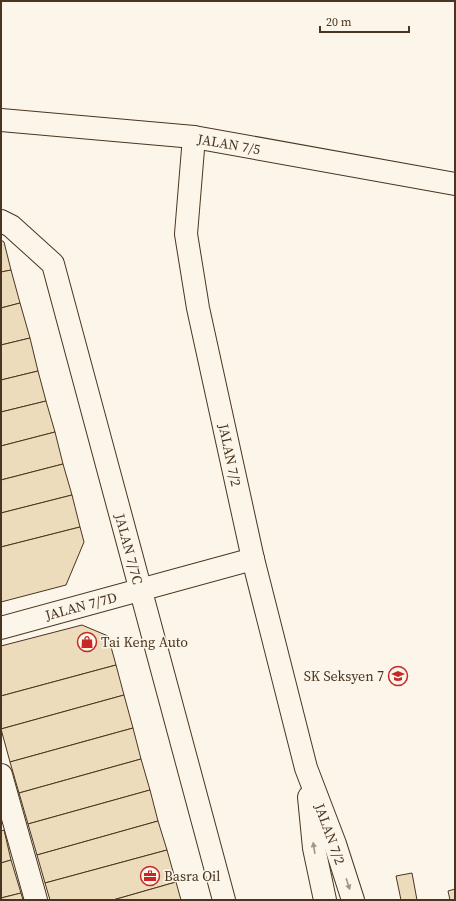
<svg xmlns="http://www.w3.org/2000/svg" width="456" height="901" font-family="'Source Serif 4',serif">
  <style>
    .building { fill: #ecdcbc; stroke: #4a3520 }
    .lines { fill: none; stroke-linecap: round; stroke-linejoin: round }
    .minor-casing { stroke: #4a3520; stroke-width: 24 }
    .minor { stroke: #fbf6e9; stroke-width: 22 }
    .oneway { fill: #a29684 }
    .labels { text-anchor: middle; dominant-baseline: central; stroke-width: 3; stroke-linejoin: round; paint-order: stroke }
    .street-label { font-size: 14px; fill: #4a3520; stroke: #fbf6e9 }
    .poi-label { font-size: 14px; fill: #4a3520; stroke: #fbf6e9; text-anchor: start }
  </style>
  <rect width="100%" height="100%" fill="#fbf6e9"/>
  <g class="building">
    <path d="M1 240 4 242 11 270 1 272Z"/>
    <path d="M11 270 20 303 1 308V272Z"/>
    <path d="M20 303 30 338 1 345V308Z"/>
    <path d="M30 338 38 371 1 380V345Z"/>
    <path d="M38 371 46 401 1 412V380Z"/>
    <path d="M46 401 55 432 1 446V412Z"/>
    <path d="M55 432 63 464 1 480V446Z"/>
    <path d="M63 464 72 495 1 513V480Z"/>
    <path d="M72 495 80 527 1 547V513Z"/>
    <path d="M80 527 84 542 66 585 1 602V547Z"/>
    <path d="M82 625 108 636 116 665 1 696V646Z"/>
    <path d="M116 665 124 695 1 729V696Z"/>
    <path d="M124 695 133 728 10 762 1 729Z"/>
    <path d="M133 728 141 759 19 793 10 762Z"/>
    <path d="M141 759 150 790 28 824 19 793Z"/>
    <path d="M150 790 158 821 37 855 28 824Z"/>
    <path d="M158 821 167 850 45 883 37 855Z"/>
    <path d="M4 830 11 860 1 863V831Z"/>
    <path d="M167 850 176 882 113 900H50L45 883Z"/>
    <path d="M11 860 21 893 1 898V863Z"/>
    <path d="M412 873 417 900H401L396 876Z"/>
    <path d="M176 882 181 900H113Z"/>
    <path d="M455 889V900H450L448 891Z"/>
    <path d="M21 893 23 900H1V898Z"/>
  </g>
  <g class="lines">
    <g class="minor-casing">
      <g id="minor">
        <path d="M1 120 194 137 455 184"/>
        <path d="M194 137 186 234 198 308 253 559 306 768 335 844 353 900"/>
        <path d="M1 221 11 226 53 264 224 900"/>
        <path d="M1 628 253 559"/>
        <path d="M1 775 36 900"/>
        <path d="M309 797 314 848 325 900"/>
      </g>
    </g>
    <use href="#minor" class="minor"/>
  </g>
  <defs><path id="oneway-solid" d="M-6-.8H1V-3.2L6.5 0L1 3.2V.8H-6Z"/></defs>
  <g class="oneway">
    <use href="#oneway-solid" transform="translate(314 848) rotate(-99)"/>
    <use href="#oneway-solid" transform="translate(348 884) rotate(72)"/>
  </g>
  <defs>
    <g id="shop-ring" transform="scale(1)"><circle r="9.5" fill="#fbf6e9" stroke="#c62828" stroke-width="1.5"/><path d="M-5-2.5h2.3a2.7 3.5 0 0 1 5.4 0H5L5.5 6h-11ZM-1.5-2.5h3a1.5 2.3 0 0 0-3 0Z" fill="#c62828"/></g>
    <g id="school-ring" transform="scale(1)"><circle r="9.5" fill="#fbf6e9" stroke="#c62828" stroke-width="1.5"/><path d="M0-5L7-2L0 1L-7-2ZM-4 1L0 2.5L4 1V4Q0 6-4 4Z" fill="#c62828"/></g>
    <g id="office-ring" transform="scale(1)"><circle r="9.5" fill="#fbf6e9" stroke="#c62828" stroke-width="1.5"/><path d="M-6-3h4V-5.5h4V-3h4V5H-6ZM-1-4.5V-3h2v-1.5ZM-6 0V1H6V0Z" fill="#c62828"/></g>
  </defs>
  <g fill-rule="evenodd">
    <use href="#shop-ring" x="87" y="642"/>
    <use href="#school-ring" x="398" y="676"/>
    <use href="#office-ring" x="150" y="876"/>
  </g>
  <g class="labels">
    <g class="street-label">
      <text transform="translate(229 144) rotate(10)">JALAN 7/5</text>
      <text transform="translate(230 455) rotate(78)">JALAN 7/2</text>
      <text transform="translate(129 549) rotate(75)">JALAN 7/7C</text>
      <text transform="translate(81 606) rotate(-15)">JALAN 7/7D</text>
      <text transform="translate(330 834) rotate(70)">JALAN 7/2</text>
    </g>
    <g class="poi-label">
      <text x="101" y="642">Tai Keng Auto</text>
      <text x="384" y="676" text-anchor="end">SK Seksyen 7</text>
      <text x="164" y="876">Basra Oil</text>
    </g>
  </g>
  <rect width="456" height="901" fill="none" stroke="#4a3520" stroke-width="4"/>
  <path d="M320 26v6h89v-6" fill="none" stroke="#4a3520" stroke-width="2"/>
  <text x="326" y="26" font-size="12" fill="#4a3520" stroke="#fbf6e9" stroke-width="3" paint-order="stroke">20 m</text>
</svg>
